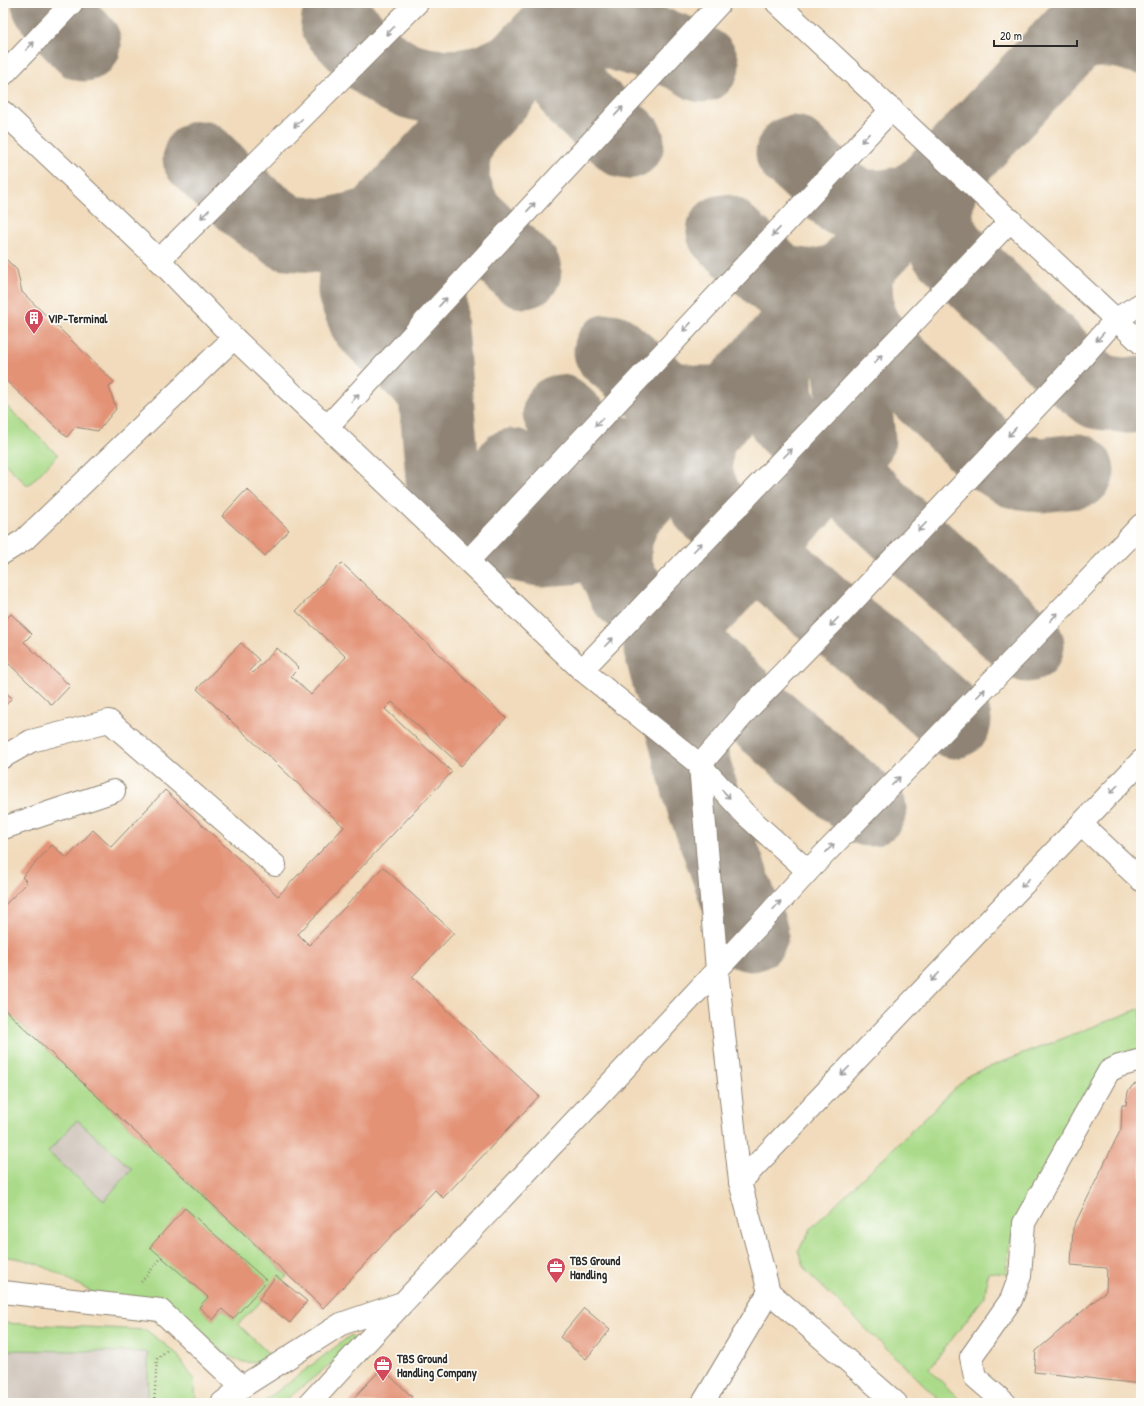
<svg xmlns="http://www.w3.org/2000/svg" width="1144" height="1406" font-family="'Patrick Hand',sans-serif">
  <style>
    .industrial { fill: #cdc2b9 }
    .green { fill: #abdb8a; stroke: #6b835a; fill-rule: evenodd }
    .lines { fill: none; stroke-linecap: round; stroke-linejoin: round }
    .taxiway { stroke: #8e8374; stroke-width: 75 }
    .building { fill: #e39276 }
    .minor-casing { stroke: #8e8374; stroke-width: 24 }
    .path { stroke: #8e8374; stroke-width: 2.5; stroke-dasharray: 1 3; stroke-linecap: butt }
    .minor { stroke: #fff; stroke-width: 22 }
    .oneway { stroke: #a0a0a0 }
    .labels { text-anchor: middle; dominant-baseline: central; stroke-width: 3.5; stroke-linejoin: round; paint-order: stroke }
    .poi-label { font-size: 12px; font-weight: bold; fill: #2b2b2b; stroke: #fdfcf7; text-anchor: start }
  </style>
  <rect width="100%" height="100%" fill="#fdfcf7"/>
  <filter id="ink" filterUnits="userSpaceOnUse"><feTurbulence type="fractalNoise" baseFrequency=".025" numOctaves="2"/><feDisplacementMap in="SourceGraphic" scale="8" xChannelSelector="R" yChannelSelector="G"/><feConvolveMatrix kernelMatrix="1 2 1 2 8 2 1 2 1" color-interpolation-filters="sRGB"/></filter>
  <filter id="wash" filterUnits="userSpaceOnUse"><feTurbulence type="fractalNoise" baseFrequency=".012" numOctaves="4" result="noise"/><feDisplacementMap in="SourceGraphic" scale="16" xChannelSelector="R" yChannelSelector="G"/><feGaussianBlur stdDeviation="0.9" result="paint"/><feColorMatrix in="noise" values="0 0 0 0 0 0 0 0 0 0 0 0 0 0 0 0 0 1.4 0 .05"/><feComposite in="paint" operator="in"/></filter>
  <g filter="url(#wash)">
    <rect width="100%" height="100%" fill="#f1dbbc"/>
    <g class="industrial">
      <path d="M77 1120 133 1169 104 1201 48 1152Z"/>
      <path d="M3 1350 148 1352V1403H3Z"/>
    </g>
    <g class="green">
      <path d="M3 403 58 455 28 486 3 462Z"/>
      <path d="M3 1008 288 1276 238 1324 269 1354 265 1361C234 1367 234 1355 209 1344 172 1328 134 1313 98 1295 68 1281 38 1257 3 1257ZM77 1120 132 1169 104 1201 48 1152ZM185 1208 267 1281 233 1319 222 1309 213 1320 199 1307 208 1297 151 1247Z"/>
      <path d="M1141 1008V1057L1109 1071 1021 1211 1010 1243 1006 1274 988 1272 985 1296 929 1369 963 1403H943L807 1272 798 1251 812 1227 969 1075Z"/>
      <path d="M3 1323 146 1330 176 1353 194 1380 196 1398 194 1403H148V1352L3 1350Z"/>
      <path d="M351 1335 358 1342 282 1403H262Z"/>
    </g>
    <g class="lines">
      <g class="taxiway">
        <path d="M49 3 58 17 84 44"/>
        <path d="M594 3 599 25C632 43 671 42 702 65"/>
        <path d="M577 5 563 39V73L578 98 627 142"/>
        <path d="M338 23C354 40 370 59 389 71 414 88 452 90 481 83 494 80 508 72 520 66"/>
        <path d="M459 138 453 154 452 184 465 215 524 271"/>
        <path d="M793 153 844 200 865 207H883L908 203 929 190"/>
        <path d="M200 158 252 208 287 233 327 236 377 224"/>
        <path d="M430 165 429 317 444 489 507 542 540 549 569 547 599 534 624 513 1077 32C1100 29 1119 28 1141 37"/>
        <path d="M952 165 936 196V223L946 247 1071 370 1099 392 1129 396 1141 394"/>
        <path d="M724 232 780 282 810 287 842 281 858 439 661 648 703 801 751 934"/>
        <path d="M855 286 857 315 867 336 990 455 1015 471 1041 475 1077 471"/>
        <path d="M786 342 775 372 776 401 788 423 910 539 1027 645"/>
        <path d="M611 351 665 397 693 403H726"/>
        <path d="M426 380 367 322 355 292 357 250 377 224 401 197 578 3"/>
        <path d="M560 412C574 425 590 444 609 450 634 460 660 455 685 447"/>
        <path d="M699 431C693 465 693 474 707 505L835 620 889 662 954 721"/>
        <path d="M512 466C535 487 560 513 593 514 603 514 613 513 624 513"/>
        <path d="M624 513 615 539 614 566 625 590 750 707 869 809"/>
      </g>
    </g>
    <g id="blocks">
      <g class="building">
        <path d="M3 256 17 270 22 292 114 382 109 387 116 409 98 431 75 427 67 437 3 378Z"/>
        <path d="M247 489 289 530 265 556 222 516Z"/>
        <path d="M342 563 506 718 461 766 392 702 385 709 452 772 298 934 309 945 383 867 454 933 412 977 539 1096 443 1198 435 1190 323 1308 3 1008V907L27 882 22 877 52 845 67 858 93 830 111 847 165 790 278 896 344 827 197 689 241 643 259 660 250 670 253 673 277 648 299 668 291 676 311 695 346 657 296 611Z"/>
        <path d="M11 614 32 634 24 642 70 686 52 705 6 661 3 664V622Z"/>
        <path d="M3 690 12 698 3 708Z"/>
        <path d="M1141 1081V1384L1034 1372 1036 1351 1106 1291 1107 1268 1071 1265 1073 1228 1121 1129 1122 1105H1126L1128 1092 1132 1086Z"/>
        <path d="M185 1208 267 1281 233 1319 222 1309 213 1320 199 1307 208 1297 150 1247Z"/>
        <path d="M276 1276 307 1301 290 1323 259 1299Z"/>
        <path d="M584 1308 610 1330 586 1359 560 1337Z"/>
        <path d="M382 1368 412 1397 407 1403H349Z"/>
      </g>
    </g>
  </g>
  <g filter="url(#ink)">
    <use href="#blocks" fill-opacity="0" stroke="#8e8374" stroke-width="1"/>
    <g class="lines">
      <g class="minor-casing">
        <g id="minor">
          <path d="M777 3 1141 343"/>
          <path d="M3 75 72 3"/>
          <path d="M3 112 159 260 234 338 582 670 700 765 746 815 808 871 1027 645 1141 525"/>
          <path d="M159 260 417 3"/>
          <path d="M328 426 720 3"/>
          <path d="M3 553 24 540 234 338"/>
          <path d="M468 561 892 109"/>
          <path d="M582 670 1011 220"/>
          <path d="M3 757 31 741 109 721 275 865"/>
          <path d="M1081 824 1141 880"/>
          <path d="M3 828 114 791"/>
          <path d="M740 1182 1141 761"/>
          <path d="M3 1292 160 1310 242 1387"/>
          <path d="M222 1403 242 1387 341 1324 399 1304"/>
          <path d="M310 1403C474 1224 645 1051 808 871"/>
          <path d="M703 1403 769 1292"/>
          <path d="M896 1403 769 1292 740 1182 717 970 700 765 750 707 835 620 1071 370 1116 319 1141 304"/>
          <path d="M1005 1403 975 1377 971 1357 1011 1300 1020 1276 1024 1223 1109 1071 1119 1066 1141 1060"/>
        </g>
      </g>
      <g class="path">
        <path d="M141 1282 162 1257"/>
        <path d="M154 1403 157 1359 167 1350"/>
      </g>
      <use href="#minor" class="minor"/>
    </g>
    <defs><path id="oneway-shaft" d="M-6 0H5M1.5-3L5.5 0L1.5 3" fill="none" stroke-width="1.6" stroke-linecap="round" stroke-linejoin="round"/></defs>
    <g class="oneway">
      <use href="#oneway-shaft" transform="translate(390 31) rotate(134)"/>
      <use href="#oneway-shaft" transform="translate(30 46) rotate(-46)"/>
      <use href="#oneway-shaft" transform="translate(619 111) rotate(-47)"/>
      <use href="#oneway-shaft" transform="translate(298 123) rotate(135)"/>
      <use href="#oneway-shaft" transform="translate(865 138) rotate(133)"/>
      <use href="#oneway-shaft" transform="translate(531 207) rotate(-47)"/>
      <use href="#oneway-shaft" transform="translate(205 214) rotate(135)"/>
      <use href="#oneway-shaft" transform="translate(776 232) rotate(133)"/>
      <use href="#oneway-shaft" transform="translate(443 302) rotate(-47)"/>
      <use href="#oneway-shaft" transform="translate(687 327) rotate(133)"/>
      <use href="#oneway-shaft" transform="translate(1100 337) rotate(132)"/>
      <use href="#oneway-shaft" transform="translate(878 359) rotate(-47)"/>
      <use href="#oneway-shaft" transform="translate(355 398) rotate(-47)"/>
      <use href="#oneway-shaft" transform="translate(599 422) rotate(133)"/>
      <use href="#oneway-shaft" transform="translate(1012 432) rotate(133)"/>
      <use href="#oneway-shaft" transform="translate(788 453) rotate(-46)"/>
      <use href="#oneway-shaft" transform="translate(922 527) rotate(134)"/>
      <use href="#oneway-shaft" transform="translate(698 547) rotate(-46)"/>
      <use href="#oneway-shaft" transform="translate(1054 617) rotate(-47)"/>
      <use href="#oneway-shaft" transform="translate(834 622) rotate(134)"/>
      <use href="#oneway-shaft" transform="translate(609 642) rotate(-46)"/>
      <use href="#oneway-shaft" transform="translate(981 693) rotate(-46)"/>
      <use href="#oneway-shaft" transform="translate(896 781) rotate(-46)"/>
      <use href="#oneway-shaft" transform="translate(1114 789) rotate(134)"/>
      <use href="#oneway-shaft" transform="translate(726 794) rotate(47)"/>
      <use href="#oneway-shaft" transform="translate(830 848) rotate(-46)"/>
      <use href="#oneway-shaft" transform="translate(1025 883) rotate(134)"/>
      <use href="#oneway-shaft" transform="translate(777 905) rotate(-48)"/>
      <use href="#oneway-shaft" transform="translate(935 977) rotate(134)"/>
      <use href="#oneway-shaft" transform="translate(845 1071) rotate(134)"/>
    </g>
  </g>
  <defs>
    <g id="building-pin" transform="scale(1)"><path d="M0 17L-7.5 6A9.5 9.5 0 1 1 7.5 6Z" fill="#d1495b" stroke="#fdfcf7"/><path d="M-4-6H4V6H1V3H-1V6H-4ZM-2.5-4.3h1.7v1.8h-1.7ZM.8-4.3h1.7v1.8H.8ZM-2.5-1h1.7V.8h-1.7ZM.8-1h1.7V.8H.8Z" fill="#fff"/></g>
    <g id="office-pin" transform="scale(1)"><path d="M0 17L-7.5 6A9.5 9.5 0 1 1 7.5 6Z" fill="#d1495b" stroke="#fdfcf7"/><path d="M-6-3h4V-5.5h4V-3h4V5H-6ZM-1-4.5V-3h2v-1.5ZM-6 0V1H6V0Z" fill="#fff"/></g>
  </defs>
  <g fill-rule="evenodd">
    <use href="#building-pin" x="34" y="318"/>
    <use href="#office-pin" x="556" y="1267"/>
    <use href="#office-pin" x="383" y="1365"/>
  </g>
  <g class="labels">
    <g class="poi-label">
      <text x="48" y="318">VIP-Terminal</text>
      <text x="570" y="1260">TBS Ground<tspan x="570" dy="14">Handling</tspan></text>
      <text x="397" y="1358">TBS Ground<tspan x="397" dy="14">Handling Company</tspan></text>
    </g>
  </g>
  <rect width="1144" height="1406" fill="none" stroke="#fdfcf7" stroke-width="16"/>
  <path d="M994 40v6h83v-6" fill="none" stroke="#2b2b2b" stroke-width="2"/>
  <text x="1000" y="40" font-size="12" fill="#2b2b2b" stroke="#fdfcf7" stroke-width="3" paint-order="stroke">20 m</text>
</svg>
